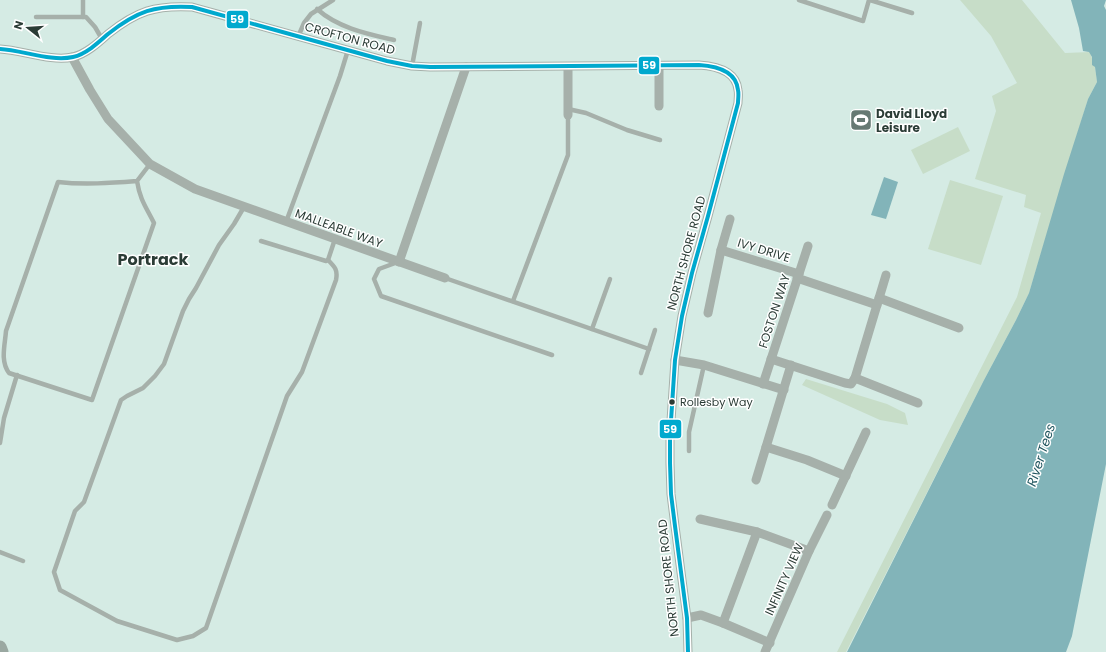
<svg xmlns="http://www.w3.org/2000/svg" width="1106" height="652" font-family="Poppins,sans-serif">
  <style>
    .green { fill: #c7ddc8 }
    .water { fill: #82b4b9 }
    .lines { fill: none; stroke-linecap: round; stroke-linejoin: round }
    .service { stroke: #a6b0aa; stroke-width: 4.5 }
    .minor { stroke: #a6b0aa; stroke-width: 9 }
    .primary { stroke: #9aa8a1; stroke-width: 13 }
    .bus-1-casing { stroke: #fff; stroke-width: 7 }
    .bus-1 { stroke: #00a9ce; stroke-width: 4 }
    .bus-dot { fill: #2b3c36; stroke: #fff; stroke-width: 1.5 }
    .labels { text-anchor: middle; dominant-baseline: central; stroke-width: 3; stroke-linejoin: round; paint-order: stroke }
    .bus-label { font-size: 11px; fill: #2b3c36; stroke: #fff; text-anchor: start }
    .street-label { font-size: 12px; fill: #2b3c36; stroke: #fff }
    .poi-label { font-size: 12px; font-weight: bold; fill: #2b3c36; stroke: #fff; text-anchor: start }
    .water-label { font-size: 13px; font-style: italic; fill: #235861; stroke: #fff }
    .district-label { font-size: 16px; font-weight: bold; fill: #2b3c36; stroke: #fff }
    .line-badge { stroke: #fff; stroke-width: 1.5 }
    .badge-label { font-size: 11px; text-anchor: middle; font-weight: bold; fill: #fff }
  </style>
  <rect width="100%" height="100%" fill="#d5ebe4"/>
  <g class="green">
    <path d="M960 0H1022L1065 53 1090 52 1095 67 1097 82 1088 99 1029 293 1016 320 984 380 846 652H837L1017 297 1041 213 1024 207 1026 195 975 179 996 111 992 96 1017 83 991 36Z"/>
    <path d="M958 127 970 151 923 174 911 150Z"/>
    <path d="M950 180 1003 196 981 265 928 249Z"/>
    <path d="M806 379 887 404 905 413 908 425 880 420 802 385Z"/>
  </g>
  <g class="water">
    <path d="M1071 0H1106L1104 6 1106 10V464L1072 636 1066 652H847L984 380 1016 320 1029 293 1064 174 1088 99 1097 82 1095 67 1092 65V57L1089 52 1083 51 1079 28Z"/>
    <path d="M884 177 898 182 886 219 871 215Z"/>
  </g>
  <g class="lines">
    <g class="service">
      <path d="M83 0V17"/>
      <path d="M799 0 863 21 869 0"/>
      <path d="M870 0 912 13"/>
      <path d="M317 9C338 28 368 34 394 40"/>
      <path d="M36 17H86L95 27 102 39"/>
      <path d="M298 37 304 23 311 14 333 0"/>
      <path d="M412 66 420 23"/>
      <path d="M568 109 586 113 627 130 660 140"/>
      <path d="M137 181C111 183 84 185 58 182L6 331C5 345 0 361 9 373L92 400 154 223C146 207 140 200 137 181L150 164"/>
      <path d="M244 207 234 224 219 245 196 288 189 299 183 311 164 364 155 376 143 388 127 396 121 400 84 502 75 511 54 572 60 590 117 621 177 640 193 636 206 628 287 396 302 372 336 280C338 270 335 267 328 260"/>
      <path d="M286 222 340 76 348 50"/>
      <path d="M261 241 326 261 328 260 335 239"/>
      <path d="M398 262 379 269 374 279 381 296 552 355"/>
      <path d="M445 278 649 349"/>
      <path d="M513 301 568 155V115"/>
      <path d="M592 329 610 279"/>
      <path d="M641 373 655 330"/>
      <path d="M0 443 4 418 17 375"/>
      <path d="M689 451V432L704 365"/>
      <path d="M0 552 23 561"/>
    </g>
    <g class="minor">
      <path d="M0 49C22 50 51 62 73 57 86 54 98 43 108 34 137 11 155 5 192 7L387 61 412 66 430 67 699 65C715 66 736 70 738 90 739 94 738 99 738 103L708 216 692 273 682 316 675 360 670 436V463L671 494 675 526 687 618 688 652"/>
      <path d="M72 57 90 90 108 119 150 164 195 189 445 278"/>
      <path d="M659 106V66"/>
      <path d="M568 115V67"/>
      <path d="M721 250 799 274"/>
      <path d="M399 262 466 67"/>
      <path d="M797 278 877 305"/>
      <path d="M879 298 959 328"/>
      <path d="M708 313 721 250 730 219"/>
      <path d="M771 359 845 383 851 384 855 378 918 403"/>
      <path d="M675 360 704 365 784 390"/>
      <path d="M855 378 886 275"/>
      <path d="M763 384 808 246"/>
      <path d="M766 447 807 460 846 476"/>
      <path d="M756 480 791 365"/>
      <path d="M832 505 866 432"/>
      <path d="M700 519 757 532 809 551"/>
      <path d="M687 618 701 615 723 623 770 643"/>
      <path d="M723 623 757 532"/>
      <path d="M765 652 809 551 827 515"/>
    </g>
    <path class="primary" d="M0 647 2 652"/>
    <g class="bus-1-casing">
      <path id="bus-1" d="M0 49C22 50 51 62 73 57 86 54 98 43 108 34 137 11 155 5 192 7L387 61 412 66 430 67 699 65C715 66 736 70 738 90 739 94 738 99 738 103L708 216 692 273 682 316 675 360 670 436V463L671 494 675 526 687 618 688 652"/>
    </g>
    <use href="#bus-1" class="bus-1"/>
  </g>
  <defs>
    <g id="stadium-square" transform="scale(1.15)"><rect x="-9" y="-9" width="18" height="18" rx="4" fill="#667973" stroke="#fff"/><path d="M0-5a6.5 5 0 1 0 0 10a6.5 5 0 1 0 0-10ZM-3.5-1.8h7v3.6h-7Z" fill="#fff"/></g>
  </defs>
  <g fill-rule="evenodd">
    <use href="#stadium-square" x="861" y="120"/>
  </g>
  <circle class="bus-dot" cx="672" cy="402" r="3.5"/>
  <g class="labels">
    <g class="bus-label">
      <text x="680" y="402">Rollesby Way</text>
    </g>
    <g class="street-label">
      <text transform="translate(350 38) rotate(15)">CROFTON ROAD</text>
      <text transform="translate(339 228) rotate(20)">MALLEABLE WAY</text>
      <text transform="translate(764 250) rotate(17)">IVY DRIVE</text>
      <text transform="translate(686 253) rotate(-75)">NORTH SHORE ROAD</text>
      <text transform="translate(774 311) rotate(-72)">FOSTON WAY</text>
      <text transform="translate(668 578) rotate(-96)">NORTH SHORE ROAD</text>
      <text transform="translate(784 579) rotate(-66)">INFINITY VIEW</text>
    </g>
    <g class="poi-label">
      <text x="876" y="113">David Lloyd<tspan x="876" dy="14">Leisure</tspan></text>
    </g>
    <g class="water-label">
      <text transform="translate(1041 455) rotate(-72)">River Tees</text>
    </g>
    <g class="district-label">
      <text x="153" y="259">Portrack</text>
    </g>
  </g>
  <g class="line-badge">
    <rect x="226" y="10" width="23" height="19" rx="4" fill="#00a9ce"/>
    <rect x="638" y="56" width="22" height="19" rx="4" fill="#00a9ce"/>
    <rect x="659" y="419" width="23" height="20" rx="4" fill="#00a9ce"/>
  </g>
  <g class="badge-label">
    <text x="237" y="23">59</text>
    <text x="649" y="69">59</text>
    <text x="670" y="433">59</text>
  </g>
  <g transform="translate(28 28) rotate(287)" stroke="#ffffff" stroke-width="3" paint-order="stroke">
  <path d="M0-3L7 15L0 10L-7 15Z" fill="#2b3c36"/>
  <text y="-6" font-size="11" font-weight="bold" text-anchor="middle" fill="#2b3c36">N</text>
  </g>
</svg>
